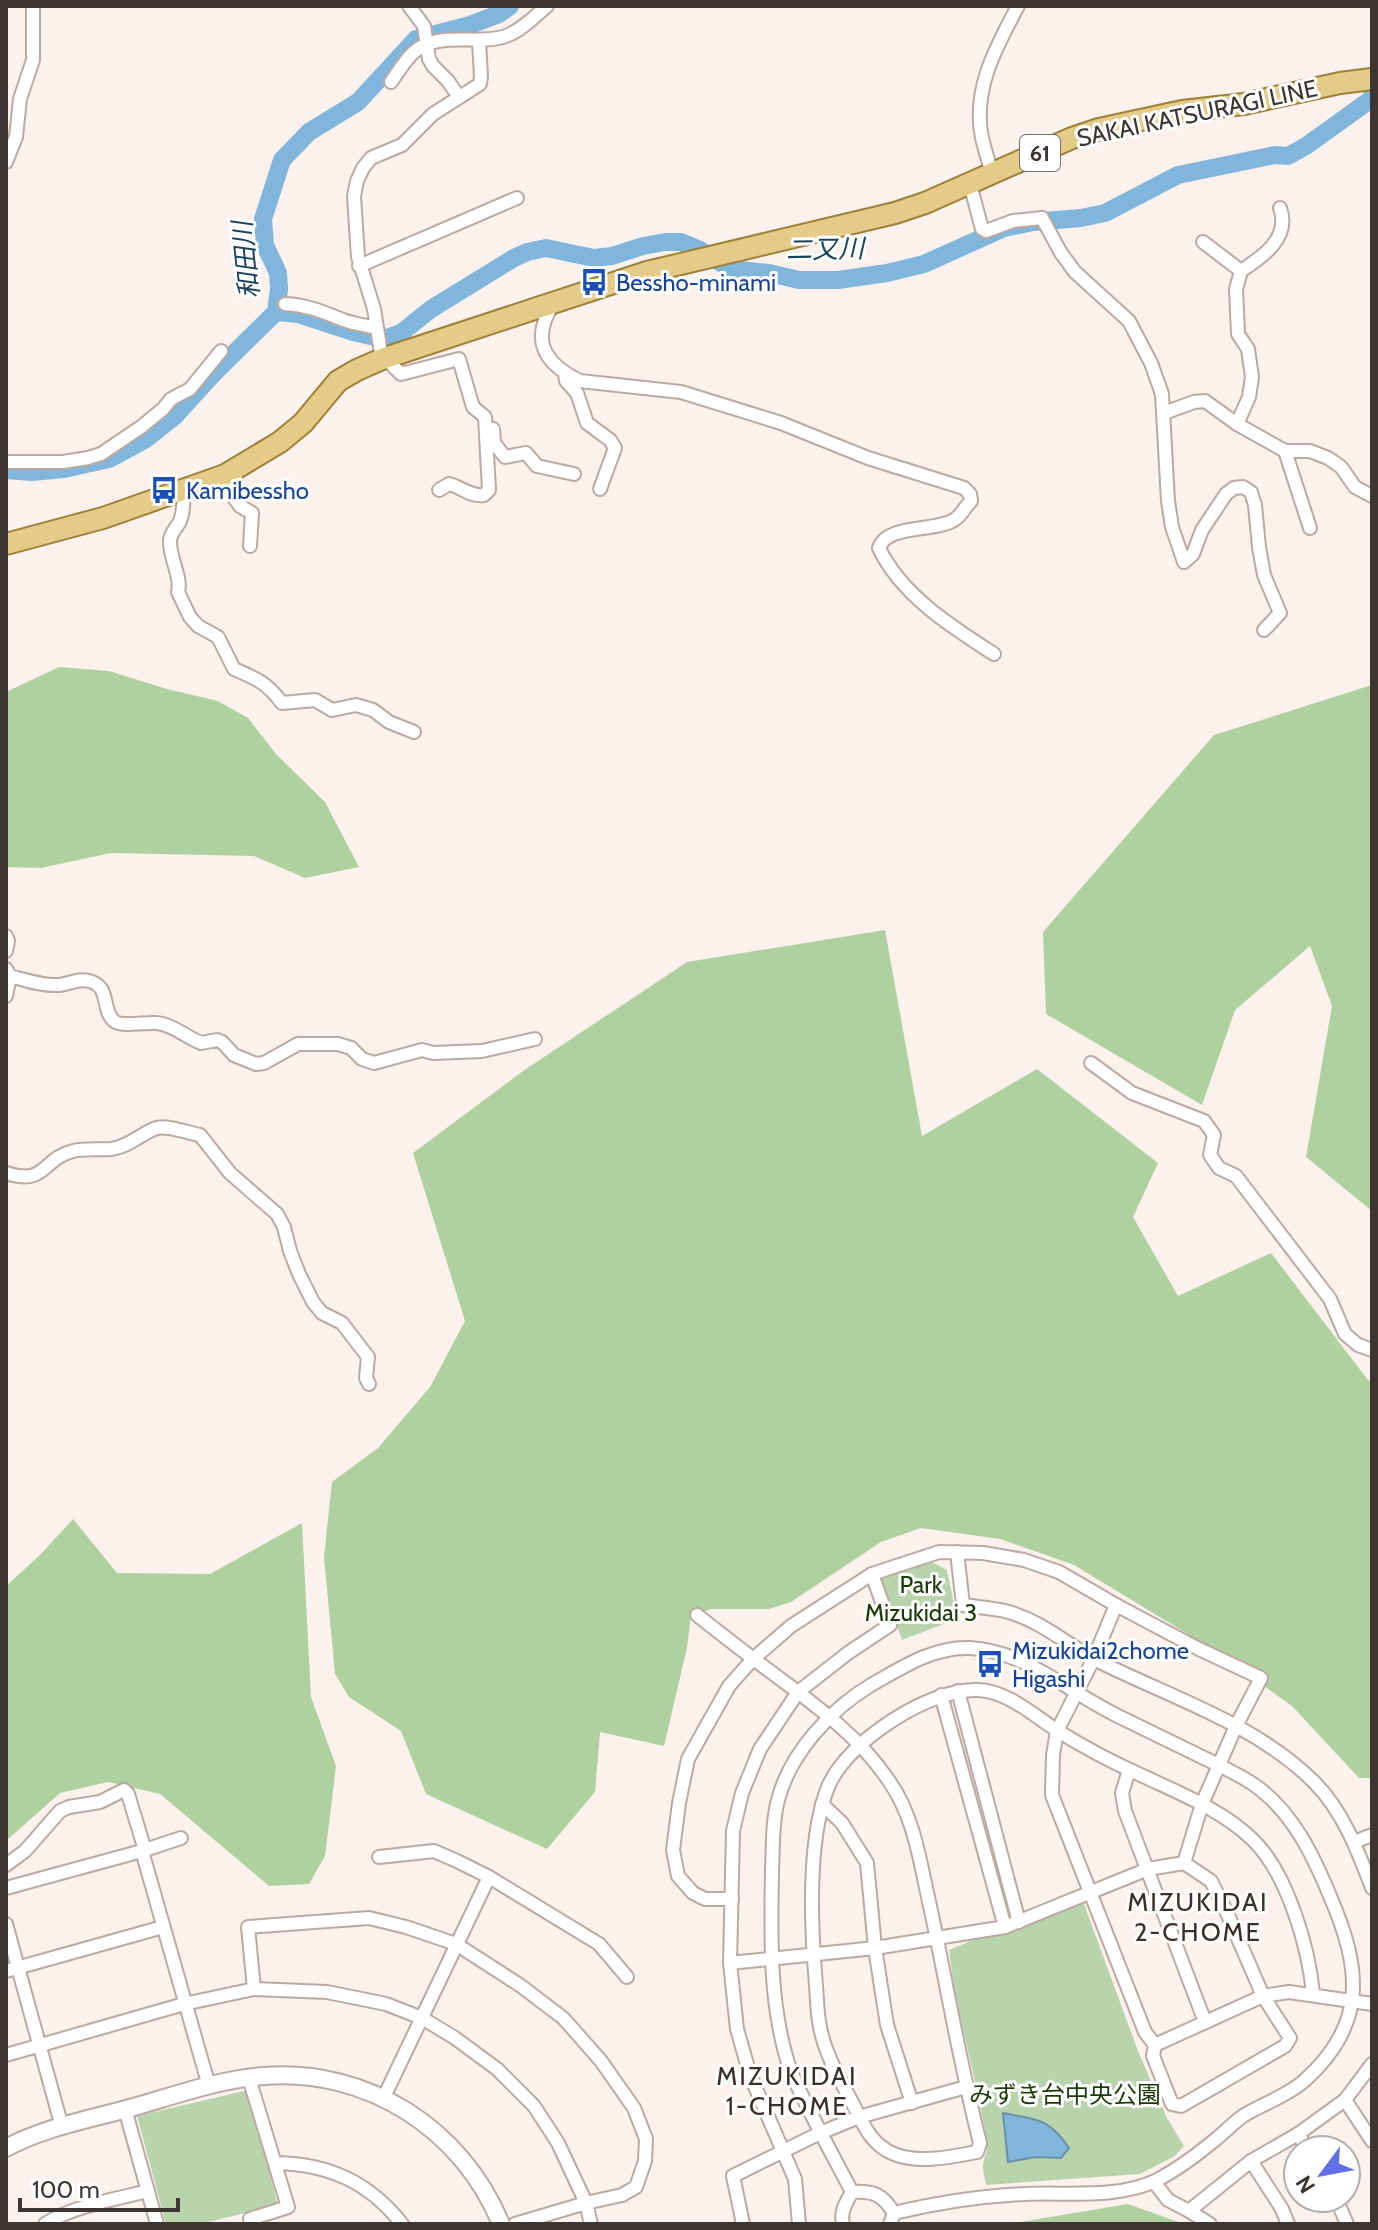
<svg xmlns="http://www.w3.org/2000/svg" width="1378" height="2230" font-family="Cabin,'Noto Sans JP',sans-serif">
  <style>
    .green { fill: #b8d4ac }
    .forest { fill: #aed19f }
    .water { fill: #80b6dc; stroke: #6c8fa9; stroke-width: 2 }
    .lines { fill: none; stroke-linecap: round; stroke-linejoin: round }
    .river { stroke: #80b6dc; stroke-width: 18 }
    .minor-casing { stroke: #bbaaa3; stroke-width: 16 }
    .tertiary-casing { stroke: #bbaaa3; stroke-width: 20 }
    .primary-casing { stroke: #9e8037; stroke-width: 24 }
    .minor { stroke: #fff; stroke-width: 12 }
    .tertiary { stroke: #fff; stroke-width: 16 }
    .primary { stroke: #e5cb88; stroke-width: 20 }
    .labels { text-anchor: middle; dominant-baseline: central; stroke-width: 6; stroke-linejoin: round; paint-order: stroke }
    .shield { fill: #fff; stroke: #767270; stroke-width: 2 }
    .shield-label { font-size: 22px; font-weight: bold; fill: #3c3532 }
    .street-label { font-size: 24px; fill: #3c3532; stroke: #fff }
    .transit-label { font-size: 24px; fill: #164399; stroke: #fff; text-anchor: start }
    .park-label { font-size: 24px; fill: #1a3a05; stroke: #fff }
    .water-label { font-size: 26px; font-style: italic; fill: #18435d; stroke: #fff }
    .neighbourhood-label { font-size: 26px; letter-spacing: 2px; fill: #3c2e29; stroke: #fff }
  </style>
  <rect width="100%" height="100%" fill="#fcf1ec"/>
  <g class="green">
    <path d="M930 1561 947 1570 957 1619 902 1640 880 1575Z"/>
    <path d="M1079 1904H1084L1138 2051 1167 2118 1184 2146 1175 2156 1140 2174 986 2185C985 2179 983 2173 983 2167 983 2155 989 2155 986 2138 976 2074 956 2013 949 1950L978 1938 1020 1929Z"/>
    <path d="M248 2090 278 2205 200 2224H166L137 2116Z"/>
  </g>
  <g class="forest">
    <path d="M59 667 109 671 167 689 218 701 248 718 276 754 325 802 359 867 305 878 254 856 111 853 41 868 6 867V692Z"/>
    <path d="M1372 685V1211L1306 1157 1332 1006 1310 946 1235 1010 1202 1105 1046 1014 1043 932 1214 735Z"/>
    <path d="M885 930 922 1136 1037 1069 1158 1163 1133 1217 1178 1296 1271 1253 1368 1380 1372 1382V1778H1359L1292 1706 1214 1650 1074 1565 1000 1539 921 1528 881 1542 791 1602 769 1609H711L691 1615 687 1648 664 1746 600 1732 595 1792 547 1849 426 1794 401 1731 349 1697 335 1674 324 1557 332 1482 378 1448 430 1387 465 1321 413 1153 523 1071 687 962Z"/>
    <path d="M73 1519 117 1573 210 1574 302 1523 311 1697 336 1766 325 1856 309 1884 269 1886 160 1794 108 1782 60 1793 6 1841V1586L40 1555Z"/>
    <path d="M1128 2204 1184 2224H1008Z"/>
  </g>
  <path class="water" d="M1003 2113C1037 2120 1048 2117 1069 2148L1061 2158 1036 2157 1008 2162Z"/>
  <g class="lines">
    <g class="river">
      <path d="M276 312 298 314 353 332 384 339 401 333 431 309 514 258 527 252 546 248 594 258 612 256 643 246 665 242H681L698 249 731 269 769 273 799 280H838L887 273 924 264 1004 228 1033 222 1081 218 1105 213 1178 175 1275 155 1288 156 1306 146 1370 100 1372 96"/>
      <path d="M6 470 32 472 64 469 109 459 146 439 175 416 214 373 276 312 279 289 278 273 265 245 263 219 282 160 309 132 358 102 416 39 470 25 499 14 510 6"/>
    </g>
    <g class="minor-casing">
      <g id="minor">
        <path d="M409 6 424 26 429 59 433 66 448 81 459 97"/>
        <path d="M391 82C398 72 405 60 414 52 439 30 477 46 506 36 522 30 535 16 547 6"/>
        <path d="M6 162 16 137 20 99 33 60V6"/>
        <path d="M992 175C989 163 985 150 982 138 972 90 996 47 1018 6"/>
        <path d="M970 184 982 229 986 231 1013 221 1042 218 1061 253 1075 272 1129 321 1151 363 1162 394 1168 501 1172 527 1184 562 1193 554 1202 530 1226 494 1234 488 1243 487 1251 492 1255 505 1259 547 1264 575 1280 613 1264 630"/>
        <path d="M1203 242 1241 271"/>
        <path d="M359 266 517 198"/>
        <path d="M554 303C530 339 543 363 580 381L681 392 781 423 868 458 964 488 970 494 971 501C965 507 961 516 954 520 934 532 887 524 879 548 901 595 952 627 994 654"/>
        <path d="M285 304C307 305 323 312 343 320 353 324 365 325 376 328"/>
        <path d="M385 358 401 374 459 359 473 407 485 417 489 490 484 495C471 497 461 487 449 484L439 490"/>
        <path d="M382 359 374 309 358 257 354 196 357 181 363 168 371 158 402 145 433 114 480 84 481 77 479 40"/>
        <path d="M565 373 566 381 577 393 587 423 610 440 615 448 600 489"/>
        <path d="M1164 413 1194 402 1205 401 1237 424 1285 451H1310L1328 458 1341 467 1355 487 1372 496"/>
        <path d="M1237 424 1249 397 1252 377 1248 349 1238 334 1236 289 1241 271C1262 257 1291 238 1280 208"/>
        <path d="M493 429 494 443 505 457 526 453 537 466 574 474"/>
        <path d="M1285 451 1310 528"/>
        <path d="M6 462H63L88 458 101 454 141 427 163 409 171 399 190 389 221 351"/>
        <path d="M235 470 236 483 232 495 240 506 252 513 250 546"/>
        <path d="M184 490C183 500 184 515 179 523 175 530 171 532 170 540 169 558 182 576 178 592L190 617 198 626 218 637 234 669C257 679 266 682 282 703L315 700 332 710 356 705 373 710 389 722 414 732"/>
        <path d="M6 936 8 941 6 951"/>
        <path d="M6 969 10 976C25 980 44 986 59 985 70 984 78 978 89 981 111 986 101 1010 114 1021 121 1027 146 1022 156 1023 172 1024 186 1037 201 1043L217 1040 222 1042 234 1055 256 1064 264 1063 298 1044H338L351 1048 362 1059 374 1063 422 1050 433 1053 482 1051 535 1039"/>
        <path d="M6 996 10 976"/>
        <path d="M1091 1063 1132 1093 1204 1121 1214 1135 1210 1155 1219 1168 1236 1176 1330 1299 1345 1334 1358 1345 1372 1350"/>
        <path d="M6 1173C47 1186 41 1159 73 1151 86 1148 99 1150 111 1149 129 1147 141 1133 157 1128 168 1125 188 1133 200 1135L230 1173 277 1214 284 1227 290 1251 299 1274 313 1302 322 1313 342 1323 368 1357 366 1378 369 1384"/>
        <path d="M957 1552 963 1605C976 1607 992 1608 1005 1611 1040 1620 1065 1643 1096 1660 1169 1697 1255 1723 1314 1782 1343 1811 1358 1851 1372 1888"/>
        <path d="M1116 1605 1199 1649 1261 1678 1236 1726 1202 1804 1184 1863 1211 1881 1228 1915 1263 1996 1155 2045"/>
        <path d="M697 1615C716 1630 735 1645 755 1660 802 1696 855 1730 889 1781 915 1818 920 1863 930 1906 947 1985 960 2065 980 2143L977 2152C950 2157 920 2164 894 2154 871 2145 863 2124 853 2104 840 2080 825 2054 820 2027 817 2013 817 1998 816 1985 811 1928 807 1840 828 1787 847 1741 930 1688 978 1690 1008 1691 1034 1716 1058 1731 1085 1748 1114 1763 1143 1776 1181 1794 1222 1810 1252 1839 1287 1872 1309 1948 1313 1994"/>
        <path d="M958 1691 1019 1922"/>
        <path d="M941 1695 1005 1927"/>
        <path d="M1129 1770 1122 1793 1125 1811 1205 2022"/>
        <path d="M822 1804 842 1823 867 1863 875 1948 887 2025 912 2103"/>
        <path d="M1354 1842 1372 1835"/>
        <path d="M379 1857 434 1851 457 1861 489 1877 599 1944 627 1977"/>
        <path d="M6 1865 25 1851 60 1811 69 1807 100 1802 124 1790 128 1794 144 1847 142 1851 181 1838"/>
        <path d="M6 1888 142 1851 209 2086"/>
        <path d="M732 1899H705L693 1893 678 1876 673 1850 679 1803 688 1759 729 1686 753 1659 791 1626 872 1574 939 1552 983 1553 1024 1560 1059 1572 1116 1605 1094 1658 1057 1731 1053 1755 1052 1795 1145 2032 1155 2045 1153 2056 1172 2104 1181 2106 1285 2046 1290 2038 1263 1996 1289 1992 1372 2004"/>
        <path d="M6 1924 62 2127"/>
        <path d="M730 1963 875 1948 1005 1927 1148 1869 1184 1863"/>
        <path d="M6 1971 163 1927"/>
        <path d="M254 1989 248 1927 369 1918 406 1927 456 1944 521 1986 563 2018 572 2028 601 2061 634 2108 646 2139 645 2161 636 2187 622 2195 586 2203 515 2224"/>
        <path d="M6 2055 184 2004 254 1989 327 1992 386 2004 422 2018 455 2038 497 2069 534 2106 558 2143 586 2203 591 2224"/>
        <path d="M249 2078 288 2207 250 2219 252 2224"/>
        <path d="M384 2097 489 1877"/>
        <path d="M1345 2100 1372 2141"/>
        <path d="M125 2109 157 2224"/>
        <path d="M1308 2150 1298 2134 1345 2100 1372 2064"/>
        <path d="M1251 2161 1282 2209 1288 2224"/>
        <path d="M276 2163C329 2164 369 2182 402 2224"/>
        <path d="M1154 2182 1168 2200 1189 2211 1251 2161 1298 2134"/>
        <path d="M852 2192C837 2163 821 2135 807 2105 799 2090 790 2073 786 2056 769 1997 771 1932 772 1871 773 1848 772 1822 778 1800 790 1753 831 1709 871 1685 901 1668 934 1646 970 1648 1027 1651 1072 1695 1122 1718 1149 1731 1175 1744 1202 1757 1220 1766 1239 1774 1256 1786 1293 1813 1313 1855 1330 1896 1361 1968 1368 2024 1304 2081 1287 2096 1262 2104 1243 2116 1233 2123 1225 2132 1216 2139 1198 2154 1178 2169 1157 2180 1119 2199 1067 2192 1025 2194 981 2196 937 2203 894 2213"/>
        <path d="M1336 2198 1347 2224"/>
        <path d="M1189 2211 1210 2224"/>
        <path d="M45 2224C73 2206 116 2199 148 2191"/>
        <path d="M743 2224 733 2176 820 2133 859 2117 966 2087"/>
        <path d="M799 2224 795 2179 750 2075 737 2029 730 1963 733 1831 742 1793 760 1749 798 1692 848 1653 890 1625 872 1574"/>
        <path d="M843 2224C840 2211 846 2203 852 2192 874 2191 882 2194 894 2213L890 2224"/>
      </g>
    </g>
    <g class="tertiary-casing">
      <path id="tertiary" d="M6 2148C45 2127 91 2119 134 2107 176 2095 220 2079 264 2076 368 2068 462 2129 501 2224"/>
    </g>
    <g class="primary-casing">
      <path id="primary" d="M6 544 103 518 225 475 280 442 303 423 338 381 357 370 382 359 647 272 895 213 925 203 1072 138 1099 129 1182 111 1244 104 1340 83 1372 79"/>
    </g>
    <use href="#minor" class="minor"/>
    <use href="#tertiary" class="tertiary"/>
    <use href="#primary" class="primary"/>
  </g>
  <defs>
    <g id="bus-bare" transform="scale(2.16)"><path d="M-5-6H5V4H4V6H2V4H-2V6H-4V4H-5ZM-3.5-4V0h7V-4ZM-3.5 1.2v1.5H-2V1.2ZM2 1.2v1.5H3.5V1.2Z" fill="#1a4fb4" stroke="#fff" stroke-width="2.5" paint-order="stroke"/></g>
  </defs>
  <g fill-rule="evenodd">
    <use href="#bus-bare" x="594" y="282"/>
    <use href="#bus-bare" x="164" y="490"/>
    <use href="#bus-bare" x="990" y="1664"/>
  </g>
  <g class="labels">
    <rect class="shield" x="1020" y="135" width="40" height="36" rx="6"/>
    <g class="shield-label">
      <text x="1040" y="153">61</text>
    </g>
    <g class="street-label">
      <text transform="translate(1197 113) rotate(-12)">SAKAI KATSURAGI LINE</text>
    </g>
    <g class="transit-label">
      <text x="616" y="282">Bessho-minami</text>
      <text x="186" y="490">Kamibessho</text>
      <text x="1012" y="1650">Mizukidai2chome<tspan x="1012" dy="28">Higashi</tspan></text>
    </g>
    <g class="park-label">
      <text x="921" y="1584">Park<tspan x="921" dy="28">Mizukidai 3</tspan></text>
      <text x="1065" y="2094">みずき台中央公園</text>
    </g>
    <g class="water-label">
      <text transform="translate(825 249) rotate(-1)">二又川</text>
      <text transform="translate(246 260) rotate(-96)">和田川</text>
    </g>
    <g class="neighbourhood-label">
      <text x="1198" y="1902">MIZUKIDAI<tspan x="1198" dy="30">2-CHOME</tspan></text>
      <text x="787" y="2076">MIZUKIDAI<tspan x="787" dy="30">1-CHOME</tspan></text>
    </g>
  </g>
  <rect width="1378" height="2230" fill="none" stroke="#3c3532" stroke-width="16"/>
  <g transform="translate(1322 2174) rotate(238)"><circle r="38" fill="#ffffff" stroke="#b1aead" stroke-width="2"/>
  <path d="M0-6L14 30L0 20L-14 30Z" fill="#6170e8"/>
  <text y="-12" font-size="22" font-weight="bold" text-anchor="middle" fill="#3c3532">N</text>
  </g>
  <path d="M20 2198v12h158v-12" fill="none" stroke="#3c3532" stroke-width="4"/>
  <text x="32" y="2198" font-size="24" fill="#3c3532" stroke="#ffffff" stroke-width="6" paint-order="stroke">100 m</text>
</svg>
